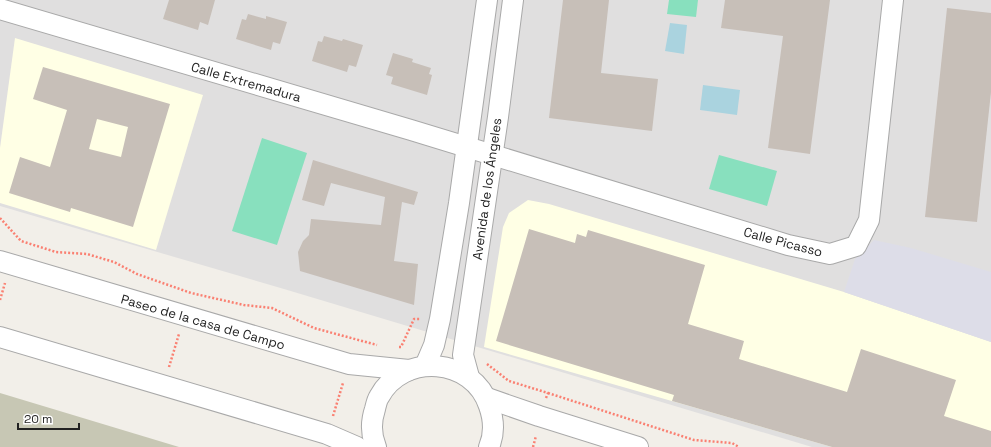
<svg xmlns="http://www.w3.org/2000/svg" width="991" height="447" font-family="'Space Grotesk',sans-serif">
  <style>
    .residential { fill: #e0dfdf }
    .education { fill: #ffffe5 }
    .construction { fill: #c7c7b4 }
    .pitch { fill: #88e0be }
    .plaza { fill: #dddde8 }
    .water { fill: #aad3df }
    .building { fill: #c7bfb8; fill-rule: evenodd }
    .lines { fill: none; stroke-linecap: round; stroke-linejoin: round }
    .minor-casing { stroke: #a9a9a9; stroke-width: 22 }
    .path { stroke: #fa8072; stroke-width: 2.5; stroke-dasharray: 2 2; stroke-linecap: butt }
    .minor { stroke: #fff; stroke-width: 20 }
    .labels { text-anchor: middle; dominant-baseline: central; stroke-width: 3; stroke-linejoin: round; paint-order: stroke }
    .street-label { font-size: 13px; fill: #222; stroke: #fff }
  </style>
  <rect width="100%" height="100%" fill="#f2efe9"/>
  <path class="residential" d="M0 0H991V447H812L284 289 0 206Z"/>
  <g class="education">
    <path d="M15 38 203 95 156 250 0 203V148Z"/>
    <path d="M528 200 549 204 844 292 991 342V447H832L484 347 503 227 509 213Z"/>
  </g>
  <path class="construction" d="M0 393 179 447H0Z"/>
  <g class="pitch">
    <path d="M669 0H698L696 17 667 14Z"/>
    <path d="M262 138 307 153 277 245 232 231Z"/>
    <path d="M719 155 777 171 767 206 709 189Z"/>
  </g>
  <path class="plaza" d="M874 240 911 248 991 272V342L844 292 855 259Z"/>
  <g class="water">
    <path d="M670 23 687 25 684 54 665 51Z"/>
    <path d="M703 85 740 90 737 115 700 110Z"/>
  </g>
  <g class="building">
    <path d="M169 0H215L208 25 200 22 198 30 163 19Z"/>
    <path d="M563 0H609L601 73 658 79 652 131 549 118Z"/>
    <path d="M725 0H830L810 154 768 148 783 36 721 28Z"/>
    <path d="M947 8 991 13V92L977 222 925 217Z"/>
    <path d="M248 14 266 19V16L287 22 280 44 273 42 271 50 236 39 242 19 246 20Z"/>
    <path d="M324 36 342 41 343 39 363 45 356 67 349 65 347 72 312 61 318 41 322 42Z"/>
    <path d="M393 53 413 59 412 62 431 68 429 74 432 75 427 95 391 84 393 77 386 75Z"/>
    <path d="M43 67 170 104 133 227 71 208 70 212 9 193 20 157 50 167 67 110 33 99ZM97 119 128 127 121 157 89 149Z"/>
    <path d="M313 160 418 192 414 205 402 202 394 261 418 264 414 305 300 271 298 252 303 241 309 235 311 219 381 225 385 197 331 183 324 206 302 200Z"/>
    <path d="M529 229 575 243 577 234 586 237 588 230 705 265 688 324 744 341 739 359 847 392 861 349 956 380 944 416 991 431V447H832L672 401 674 395 496 341Z"/>
  </g>
  <g class="lines">
    <g class="minor-casing">
      <g id="minor">
        <path d="M0 9 411 130 788 245 830 254 856 246 869 220 893 0"/>
        <path d="M0 261 349 364 409 370"/>
        <path d="M0 337 327 434 357 447"/>
        <path d="M425 366 434 345 440 319 459 203 487 0"/>
        <path d="M469 377 463 355 498 117 513 0"/>
        <path d="M487 398 539 416 638 447"/>
        <path d="M376 447C371 435 371 421 375 409 376 405 377 400 379 397 403 352 473 357 489 406 494 420 495 433 489 447"/>
      </g>
    </g>
    <g class="path">
      <path d="M0 218 21 241 56 252 87 254 114 262 137 274 191 293 244 305 272 308 314 328 377 345"/>
      <path d="M0 300 5 283"/>
      <path d="M399 347H401L414 319H420"/>
      <path d="M487 364 509 381 548 393 546 398"/>
      <path d="M169 367 179 334"/>
      <path d="M548 393 694 440 732 443 739 447"/>
      <path d="M333 416 343 383"/>
      <path d="M533 447 536 436"/>
    </g>
    <use href="#minor" class="minor"/>
  </g>
  <g class="labels">
    <g class="street-label">
      <text transform="translate(246 82) rotate(16)">Calle Extremadura</text>
      <text transform="translate(487 189) rotate(-82)">Avenida de los Ángeles</text>
      <text transform="translate(783 242) rotate(15)">Calle Picasso</text>
      <text transform="translate(203 322) rotate(16)">Paseo de la casa de Campo</text>
    </g>
  </g>
  <path d="M18 423v6h61v-6" fill="none" stroke="#222222" stroke-width="2"/>
  <text x="24" y="423" font-size="12" fill="#222222" stroke="#ffffff" stroke-width="3" paint-order="stroke">20 m</text>
</svg>
